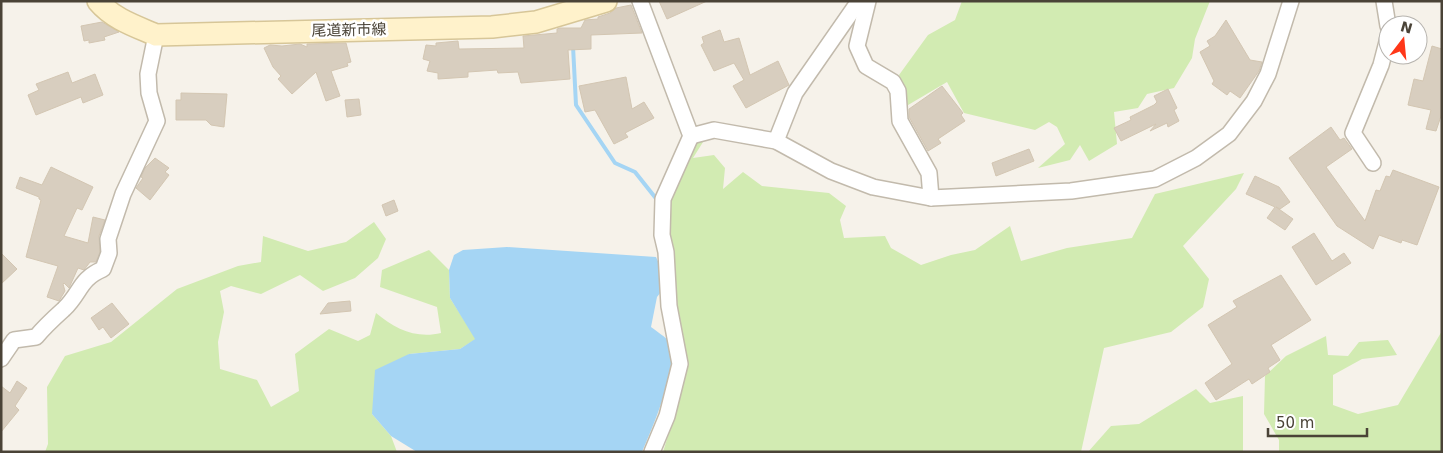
<svg xmlns="http://www.w3.org/2000/svg" width="1443" height="453" font-family="'DejaVu Sans','Noto Sans JP',sans-serif">
  <style>
    .green { fill: #d2ebb2 }
    .water { fill: #a5d5f4 }
    .lines { fill: none; stroke-linecap: round; stroke-linejoin: round }
    .stream { stroke: #a5d5f4; stroke-width: 4 }
    .building { fill: #d8cebf; stroke: #d3c6b2 }
    .street-casing { stroke: #c2baac; stroke-width: 18 }
    .secondary-casing { stroke: #d7c698; stroke-width: 24 }
    .street { stroke: #fff; stroke-width: 15 }
    .secondary { stroke: #fff2cb; stroke-width: 21 }
    .labels { text-anchor: middle; dominant-baseline: central; stroke-width: 5; stroke-linejoin: round; paint-order: stroke }
    .street-label { font-size: 15px; fill: #4a4337; stroke: #fff }
  </style>
  <rect width="100%" height="100%" fill="#f6f2ea"/>
  <g class="green">
    <path d="M962 1H1210L1195 39 1192 58 1174 88 1147 94 1138 108 1114 112 1117 144 1089 161 1080 145 1070 160 1038 168 1065 144 1057 127 1049 122 1035 130 964 113 947 82 903 108V84L899 75 928 35 955 20Z"/>
    <path d="M683 142H703L693 158 714 155 725 168 723 189 743 172 762 186 829 193 846 206 840 220 844 238 885 236 891 248 921 265 951 255 975 250 1010 226 1021 261 1067 248 1132 238 1155 194 1244 173 1236 189 1183 246 1209 279 1203 307 1171 332 1104 348 1081 452H663L684 384 682 337 671 285 665 227 669 197Z"/>
    <path d="M374 222 386 239 378 258 355 278 323 291 300 275 261 294 231 286 220 291 224 312 218 342 220 369 257 380 271 407 299 391 295 354 329 329 358 341 370 335 376 313C395 329 416 339 441 333L437 307 380 287 382 270 429 250 449 270 450 298 476 339 460 349 409 354 372 414 391 436 397 452H45L48 444 47 387 65 356 111 342 177 289 238 266 261 262 263 236 308 251 346 242Z"/>
    <path d="M1442 331V452H1279V440L1264 414 1265 376 1286 356 1326 336 1328 355 1348 356 1359 342 1388 340 1397 355 1362 359 1333 375V405L1358 414 1398 405Z"/>
    <path d="M1196 389 1210 403 1243 396V452H1088L1111 426 1139 424Z"/>
  </g>
  <path class="water" d="M507 247 656 257 668 283 657 297 651 327C656 331 666 337 669 342 680 365 652 429 642 452H417L391 436 372 414 375 370 409 354 460 349 475 339 450 298 449 270 454 255 463 250Z"/>
  <g class="lines">
    <path class="stream" d="M573 46 576 105 615 163 635 172 658 201"/>
  </g>
  <g class="building">
    <path d="M659 1H707L667 19Z"/>
    <path d="M631 5 642 33 591 35V49L568 50 570 79 521 83 518 72 498 73 497 70 468 72V77L438 79V73L427 71 430 61 423 59 426 45 436 46V43L458 41 459 49 524 48 523 36 557 33V29L560 28H581L585 20 598 19V17L610 13 616 8Z"/>
    <path d="M1226 20 1250 60 1262 62 1259 71 1240 98 1230 91 1227 95 1212 84 1214 81 1200 52 1210 46 1207 41 1215 36Z"/>
    <path d="M102 22 119 32 104 37 105 40 89 43V40L84 41 81 26Z"/>
    <path d="M720 30 724 42 739 38 750 75 778 61 789 85 746 108 733 86 744 80 734 63 714 71 701 45 704 43 702 37Z"/>
    <path d="M346 43 351 62 347 63 348 66 331 71 340 96 326 101 316 72 292 94 278 79 281 76 273 67 264 48 270 45 282 46 300 44 307 47V44Z"/>
    <path d="M1432 46 1442 49V113L1436 131 1426 129 1431 110 1408 105 1414 79 1423 81Z"/>
    <path d="M68 72 72 83 95 74 103 95 83 103 81 97 36 115 28 95 39 90 36 84Z"/>
    <path d="M626 77 632 109 644 102 654 118 625 133 628 137 614 144 595 110 585 112 579 86Z"/>
    <path d="M942 86 963 113 961 115 965 121 938 139 941 143 928 151 909 117V109Z"/>
    <path d="M1168 89 1177 108 1174 110 1179 121 1168 127 1167 123 1150 131 1156 124 1121 141 1114 128 1131 120 1130 117 1154 105 1157 102 1154 96Z"/>
    <path d="M181 93 227 94 224 127 211 125 206 120H176V100H181Z"/>
    <path d="M359 99 361 115 347 117 345 100Z"/>
    <path d="M1331 127 1340 140 1344 138 1352 149 1326 167 1365 221 1376 190 1380 191 1386 176 1390 177 1393 170 1439 187 1417 245 1402 240 1401 243 1379 235 1373 249 1337 226 1289 158Z"/>
    <path d="M1029 149 1034 161 996 176 992 163Z"/>
    <path d="M155 158 169 168 165 172 169 175 150 200 136 188 143 178 141 177 145 168Z"/>
    <path d="M51 167 93 187 82 210 77 208 64 236 88 243 93 217 105 220 99 236 100 252 96 262H90L84 270 78 268 69 288 64 283 63 284 65 291 59 301 47 297 58 266 26 257 41 200 39 199V197L16 188 20 177 42 185Z"/>
    <path d="M1255 176 1279 187 1290 202 1280 209 1276 207 1293 219 1285 230 1267 218 1275 207 1246 194Z"/>
    <path d="M394 200 398 211 386 216 382 205Z"/>
    <path d="M1314 233 1332 261 1344 253 1351 263 1316 285 1292 247Z"/>
    <path d="M1 253 17 269 1 284Z"/>
    <path d="M1281 275 1311 320 1271 345 1280 360 1268 368 1270 372 1252 384 1249 379 1216 400 1205 383 1232 364 1208 325 1237 307 1233 301Z"/>
    <path d="M350 301 351 311 320 314 328 303Z"/>
    <path d="M112 303 129 324 111 338 103 327 99 330 91 318Z"/>
    <path d="M17 381 27 388 15 406 19 410 1 432V386L10 393Z"/>
  </g>
  <g class="lines">
    <g class="street-casing">
      <g id="street">
        <path d="M640 1 691 136 663 199 662 235 666 252 669 306 680 364 667 416 652 452"/>
        <path d="M868 1 857 46 866 66 893 82 898 91 900 121 929 173 931 198"/>
        <path d="M1384 1 1388 26"/>
        <path d="M691 136 714 130 776 141 831 171 873 187 931 198 1071 191 1155 179 1196 158 1229 134 1254 101 1268 74 1291 1"/>
        <path d="M776 141 795 93 859 1"/>
        <path d="M1373 163 1353 133 1381 65 1388 38"/>
        <path d="M1 359 14 340 36 337C45 326 54 318 64 309 81 293 79 279 103 269L109 253 108 239 123 194 157 121 149 93 148 74 156 35"/>
      </g>
    </g>
    <g class="secondary-casing">
      <path id="secondary" d="M98 1C113 19 135 26 156 35L492 27 536 22 606 1"/>
    </g>
    <use href="#street" class="street"/>
    <use href="#secondary" class="secondary"/>
  </g>
  <g class="labels">
    <g class="street-label">
      <text transform="translate(349 30) rotate(-1)">尾道新市線</text>
    </g>
  </g>
  <rect width="1443" height="453" fill="none" stroke="#4a4337" stroke-width="5"/>
  <g transform="translate(1403 40) rotate(16)"><circle r="24" fill="#ffffff" stroke="#b7b4af"/>
  <path d="M0-4L9 19L0 12L-9 19Z" fill="#ff3718"/>
  <text y="-8" font-size="14" font-weight="bold" text-anchor="middle" fill="#4a4337">N</text>
  </g>
  <path d="M1268 428v8h99v-8" fill="none" stroke="#4a4337" stroke-width="2.5"/>
  <text x="1276" y="428" font-size="15" fill="#4a4337" stroke="#ffffff" stroke-width="4" paint-order="stroke">50 m</text>
</svg>
